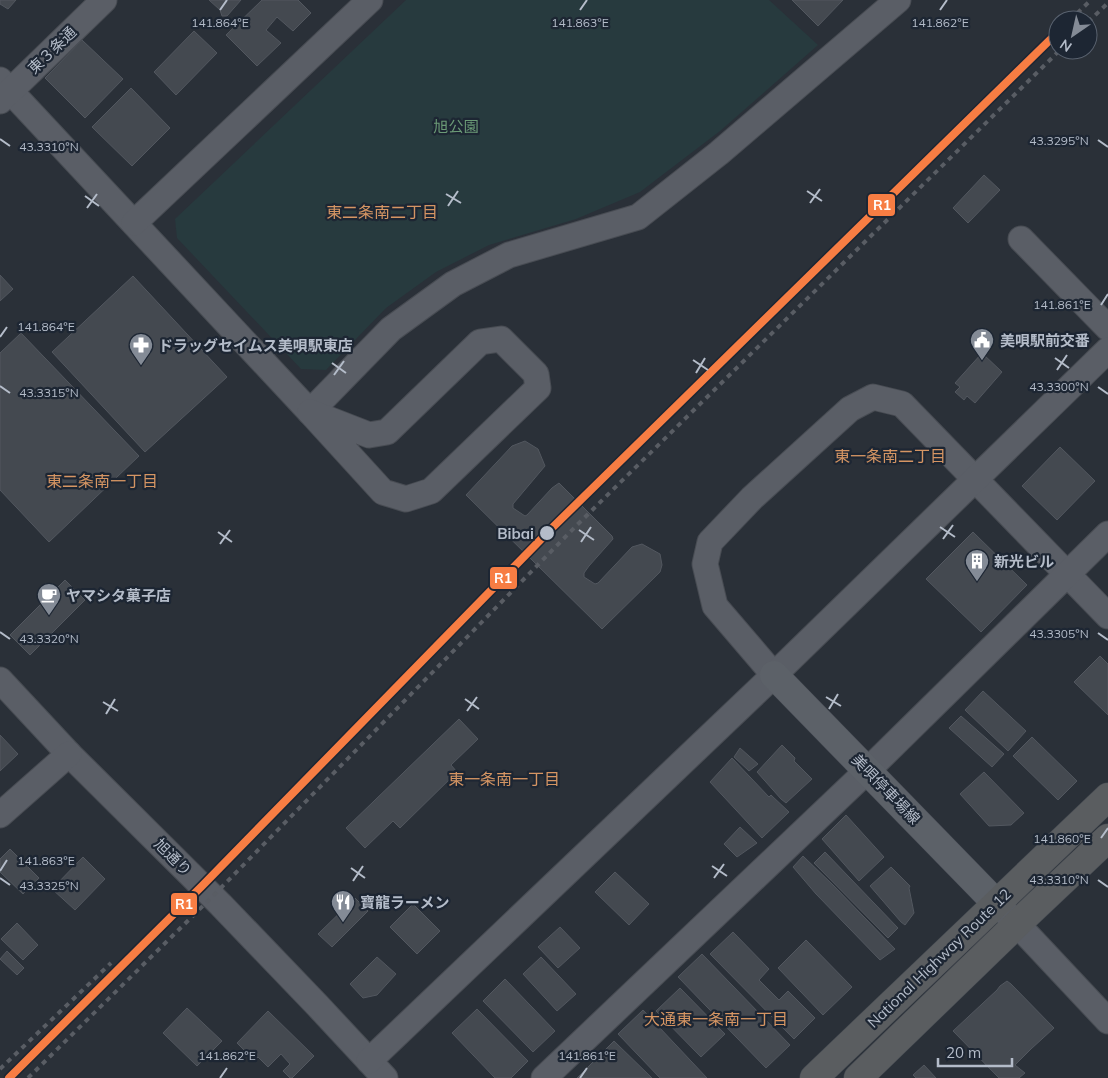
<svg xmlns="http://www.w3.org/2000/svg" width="1108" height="1078" font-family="Mulish,'Noto Sans JP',sans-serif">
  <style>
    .green { fill: #273a3e }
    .building { fill: #444950; stroke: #52575f }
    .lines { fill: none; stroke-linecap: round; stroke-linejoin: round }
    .minor-casing { stroke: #484c53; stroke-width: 27 }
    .major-casing { stroke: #484c55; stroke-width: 29 }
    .highway-casing { stroke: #474c53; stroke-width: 29 }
    .minor { stroke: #5a5e66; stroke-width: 25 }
    .major { stroke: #5c6168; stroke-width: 28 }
    .highway { stroke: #5a5d60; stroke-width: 28 }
    .rail { stroke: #595d64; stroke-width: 4; stroke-dasharray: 5 5; stroke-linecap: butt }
    .rail-1-casing { stroke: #1d2633; stroke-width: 11 }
    .rail-1 { stroke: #f77d43; stroke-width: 8 }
    .ticks { fill: none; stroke: #b4bcc9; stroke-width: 2 }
    .stop-dot { fill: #b4bcc9; stroke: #1d2633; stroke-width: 2 }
    .labels { text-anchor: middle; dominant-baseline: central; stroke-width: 4.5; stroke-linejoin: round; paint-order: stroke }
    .street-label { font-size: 15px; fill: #b4bcc9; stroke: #1d2633 }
    .park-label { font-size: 15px; fill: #6b9a76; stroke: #1d2633 }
    .poi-label { font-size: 15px; font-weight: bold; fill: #b4bcc9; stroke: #1d2633; text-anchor: start }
    .stop-label { font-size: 15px; font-weight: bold; fill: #b4bcc9; stroke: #1d2633; text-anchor: end }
    .neighbourhood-label { font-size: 16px; fill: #d59563; stroke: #1d2633 }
    .ticks-label { font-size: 12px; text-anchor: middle; fill: #b4bcc9; stroke: #1d2633; stroke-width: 4.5; stroke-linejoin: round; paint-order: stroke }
    .line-badge { stroke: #1d2633; stroke-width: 2 }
    .badge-label { font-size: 14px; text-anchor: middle; font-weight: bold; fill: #fff }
  </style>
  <rect width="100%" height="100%" fill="#2a3038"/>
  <path class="green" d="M406 0H769L818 45 720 131 640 192 576 219 489 245 436 272 386 308 326 370 301 369 177 238 175 219Z"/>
  <g class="building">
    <path d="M0 0H16L8 9 0 4Z"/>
    <path d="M209 0H241L227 16H222L220 10Z"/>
    <path d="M262 0H298L311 13 293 31 277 17 266 30 281 43 257 66 226 35Z"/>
    <path d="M792 0H843L818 26Z"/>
    <path d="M194 31 217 53 176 95 154 72Z"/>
    <path d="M82 40 123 79 85 118 45 78Z"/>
    <path d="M131 88 170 128 132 166 92 127Z"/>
    <path d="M984 175 1000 190 968 223 953 208Z"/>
    <path d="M0 275 13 289 0 301Z"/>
    <path d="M133 276 227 377 145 452 52 352Z"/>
    <path d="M21 333 139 456 49 542 0 490V353Z"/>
    <path d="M982 353 1002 372 975 403 967 396 964 400 955 392 960 387 955 383Z"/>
    <path d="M525 441 538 449 545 466 513 504V508L525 516 527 515 552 488 559 483 612 536 613 539 589 566 584 573V577L595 584 598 583 632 547 642 544 660 554 662 565 660 572 602 629 466 495 512 446Z"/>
    <path d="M1060 447 1095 481 1057 520 1022 486Z"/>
    <path d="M973 532 1027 585 981 632 926 579Z"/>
    <path d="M65 580 85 600 30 655 10 635Z"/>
    <path d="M1100 656 1108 664V715L1074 682Z"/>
    <path d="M983 691 1026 731 1008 751 965 710Z"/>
    <path d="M961 716 1004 754 992 767 949 728Z"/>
    <path d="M459 719 478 739 451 765 457 772 400 828 393 821 365 848 346 828Z"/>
    <path d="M0 735 18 754 0 771Z"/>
    <path d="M1032 737 1077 781 1058 800 1013 756Z"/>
    <path d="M782 745 795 758 794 761 812 779 786 803 781 799 757 772Z"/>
    <path d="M740 748 758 764 749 771 734 757Z"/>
    <path d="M732 758 769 797 771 795 789 812 762 838 710 782Z"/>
    <path d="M984 772 1024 813 1011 825 989 826 960 794Z"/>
    <path d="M846 815 884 857 859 881 822 839Z"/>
    <path d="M740 827 757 843 737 857 724 844Z"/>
    <path d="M10 849 39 878 23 894 0 872V859Z"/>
    <path d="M825 852 898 928 888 938 814 863Z"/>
    <path d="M803 856 833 885 895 949 880 960 816 894 793 867Z"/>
    <path d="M83 857 105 879 75 910 52 889Z"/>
    <path d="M891 867 910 886 909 888 914 913 905 925 901 922 870 886Z"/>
    <path d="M615 872 649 904 629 925 595 892Z"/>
    <path d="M355 898 368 911 332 947 318 934Z"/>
    <path d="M413 904 440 931 417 954 390 927Z"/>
    <path d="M17 923 38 945 23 960 1 939Z"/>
    <path d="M560 927 580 948 558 968 538 947Z"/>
    <path d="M733 932 769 969 759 980 779 1000 788 991 815 1018 794 1039 710 954Z"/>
    <path d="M806 940 852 987 823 1015 778 968Z"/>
    <path d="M7 951 24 968 17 975 0 959Z"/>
    <path d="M702 954 790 1045 766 1068 678 977Z"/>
    <path d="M377 957 396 974 377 995 363 998 350 984Z"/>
    <path d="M541 957 576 994 557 1011 523 974Z"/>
    <path d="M505 979 555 1031 533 1052 483 1001Z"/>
    <path d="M1007 981 1011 984 1054 1028 1031 1049 1015 1065 1025 1073 1019 1078H999L953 1031 997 990 1000 986Z"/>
    <path d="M680 988 725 1034 701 1057 656 1011Z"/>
    <path d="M187 1008 222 1041 197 1066 163 1033Z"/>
    <path d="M477 1009 528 1061 511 1078H495L452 1033Z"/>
    <path d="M643 1010 707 1078H660L618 1034Z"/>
    <path d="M268 1011 314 1056 292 1078H290L283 1071 290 1064 281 1054 268 1067 258 1057 254 1060 237 1043Z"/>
    <path d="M614 1041 652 1078H577Z"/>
    <path d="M924 1065 936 1078H916L913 1075Z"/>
  </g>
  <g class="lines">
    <g class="minor-casing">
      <g id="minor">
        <path d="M0 80 310 412 391 329 453 284 509 255 638 217 719 153 898 0"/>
        <path d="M0 101 104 0"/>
        <path d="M134 223 370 0"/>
        <path d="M1021 239 1108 328"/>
        <path d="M501 339 536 374 538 388 431 491 406 499 383 492 310 412 369 435 387 432 480 342Z"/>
        <path d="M774 675 715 606 705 564 710 542 752 498 850 409 873 397 902 404 1108 616"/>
        <path d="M0 680 69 754 221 905 318 1006 385 1078"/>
        <path d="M0 815 69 754"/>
        <path d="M997 904 1017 924 1108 1021"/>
        <path d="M369 1061 774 675 1108 350"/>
        <path d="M544 1078 868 770 1108 534"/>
      </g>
    </g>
    <g class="major-casing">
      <path id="major" d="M774 675 997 904"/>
    </g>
    <g class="highway-casing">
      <g id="highway">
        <path d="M814 1078 1108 797"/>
        <path d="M858 1078 1017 924 1108 838"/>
      </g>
    </g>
    <use href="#minor" class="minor"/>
    <use href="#major" class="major"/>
    <use href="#highway" class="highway"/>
    <g class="rail">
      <path d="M1070 20 1091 0"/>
      <path d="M1088 22 1108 3"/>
      <path d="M0 1069 111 963"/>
      <path d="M9 1078 202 886 553 527 1058 32"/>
      <path d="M28 1078 212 897 578 524 1060 50"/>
    </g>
    <g class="rail-1-casing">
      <path id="rail-1" d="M9 1078 202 886 553 527 1058 32"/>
    </g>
    <use href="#rail-1" class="rail-1"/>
  </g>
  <path class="ticks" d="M220 10 227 0M580 10 587 0M940 10 947 0M0 139 10 146M1098 140 1108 147M807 191 822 201M446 194 461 203M85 196 99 206M810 203 820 189M448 206 458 191M87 208 97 194M1101 305 1108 294M0 337 7 327M1055 358 1069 368M693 360 708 370M332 363 346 373M1057 370 1067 355M696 373 705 358M334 375 344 361M0 386 10 393M1098 387 1108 394M940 527 955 537M579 530 594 540M218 532 232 542M943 539 953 525M581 542 591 527M220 544 230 530M0 632 10 639M1098 633 1108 640M826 697 841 706M465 699 479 709M103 702 118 711M829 709 838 694M467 711 477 697M106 714 115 699M1101 838 1108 828M712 866 727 876M351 868 365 878M0 871 7 860M0 878 10 885M714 878 724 864M1098 880 1108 887M353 881 363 866M220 1078 227 1068M580 1078 587 1068"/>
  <defs>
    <g id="civic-pin" transform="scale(1.25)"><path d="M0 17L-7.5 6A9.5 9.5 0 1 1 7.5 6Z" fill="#848b96" stroke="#1d2633"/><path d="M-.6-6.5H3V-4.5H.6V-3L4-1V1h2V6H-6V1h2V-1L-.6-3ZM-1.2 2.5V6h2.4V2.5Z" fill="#fff"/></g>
    <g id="pharmacy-pin" transform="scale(1.25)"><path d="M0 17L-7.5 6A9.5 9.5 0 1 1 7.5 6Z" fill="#848b96" stroke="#1d2633"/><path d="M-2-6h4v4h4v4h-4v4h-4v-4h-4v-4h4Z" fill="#fff"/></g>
    <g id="building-pin" transform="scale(1.25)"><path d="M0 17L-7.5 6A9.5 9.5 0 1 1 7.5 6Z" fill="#848b96" stroke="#1d2633"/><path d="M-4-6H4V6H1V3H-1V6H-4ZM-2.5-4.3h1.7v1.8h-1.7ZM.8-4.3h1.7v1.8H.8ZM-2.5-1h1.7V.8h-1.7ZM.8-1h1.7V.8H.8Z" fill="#fff"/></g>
    <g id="cafe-pin" transform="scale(1.25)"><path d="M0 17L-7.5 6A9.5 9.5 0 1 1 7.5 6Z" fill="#848b96" stroke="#1d2633"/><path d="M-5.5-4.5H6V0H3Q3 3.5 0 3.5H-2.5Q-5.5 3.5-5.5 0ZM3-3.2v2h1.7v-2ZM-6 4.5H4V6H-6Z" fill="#fff"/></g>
    <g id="restaurant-pin" transform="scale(1.25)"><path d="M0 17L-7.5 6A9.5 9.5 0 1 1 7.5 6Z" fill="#848b96" stroke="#1d2633"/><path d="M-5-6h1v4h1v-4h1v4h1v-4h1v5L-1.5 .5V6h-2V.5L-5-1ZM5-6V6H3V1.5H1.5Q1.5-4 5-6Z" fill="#fff"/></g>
  </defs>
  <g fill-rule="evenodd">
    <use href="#civic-pin" x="982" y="340"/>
    <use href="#pharmacy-pin" x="141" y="345"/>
    <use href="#building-pin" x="977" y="561"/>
    <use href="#cafe-pin" x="49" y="595"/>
    <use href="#restaurant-pin" x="343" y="902"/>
  </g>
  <circle class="stop-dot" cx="547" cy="533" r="8"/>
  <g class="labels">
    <g class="street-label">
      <text transform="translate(52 50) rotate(-44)">東３条通</text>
      <text transform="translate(886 789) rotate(46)">美唄停車場線</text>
      <text transform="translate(173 857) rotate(45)">旭通り</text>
      <text transform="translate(939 958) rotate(-44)">National Highway Route 12</text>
    </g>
    <g class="park-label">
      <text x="456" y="126">旭公園</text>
    </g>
    <g class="poi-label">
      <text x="1000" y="340">美唄駅前交番</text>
      <text x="158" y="345">ドラッグセイムス美唄駅東店</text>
      <text x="994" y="561">新光ビル</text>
      <text x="66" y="595">ヤマシタ菓子店</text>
      <text x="360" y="902">寶龍ラーメン</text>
    </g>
    <g class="stop-label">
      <text x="534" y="533">Bibai</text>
    </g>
    <g class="neighbourhood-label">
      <text x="382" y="212">東二条南二丁目</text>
      <text x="890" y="456">東一条南二丁目</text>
      <text x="102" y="481">東二条南一丁目</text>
      <text x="504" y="779">東一条南一丁目</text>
      <text x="716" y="1019">大通東一条南一丁目</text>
    </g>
  </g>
  <g class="ticks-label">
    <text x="220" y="27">141.864°E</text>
    <text x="580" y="27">141.863°E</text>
    <text x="940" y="27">141.862°E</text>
    <text x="1059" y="145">43.3295°N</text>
    <text x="49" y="151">43.3310°N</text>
    <text x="1062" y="309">141.861°E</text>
    <text x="46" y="331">141.864°E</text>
    <text x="1059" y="391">43.3300°N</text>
    <text x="49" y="397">43.3315°N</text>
    <text x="1059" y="638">43.3305°N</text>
    <text x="49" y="643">43.3320°N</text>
    <text x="1062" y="843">141.860°E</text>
    <text x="46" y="865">141.863°E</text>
    <text x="1059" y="884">43.3310°N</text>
    <text x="49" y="890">43.3325°N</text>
    <text x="227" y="1060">141.862°E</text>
    <text x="587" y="1060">141.861°E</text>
  </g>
  <g class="line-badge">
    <rect x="867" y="193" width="29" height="24" rx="5" fill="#f77d43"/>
    <rect x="489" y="566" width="29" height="24" rx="5" fill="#f77d43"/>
    <rect x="170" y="892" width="28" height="24" rx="5" fill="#f77d43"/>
  </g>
  <g class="badge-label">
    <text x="882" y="210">R1</text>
    <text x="503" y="583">R1</text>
    <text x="184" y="909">R1</text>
  </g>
  <g transform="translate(1073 35) rotate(214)"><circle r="24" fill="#1d2633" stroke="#59626f"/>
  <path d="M0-4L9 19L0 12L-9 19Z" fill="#848b96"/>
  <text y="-8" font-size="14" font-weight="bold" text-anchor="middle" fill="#b4bcc9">N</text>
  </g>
  <path d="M938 1058v8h74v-8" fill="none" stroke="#b4bcc9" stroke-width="2.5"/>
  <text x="946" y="1058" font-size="15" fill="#b4bcc9" stroke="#1d2633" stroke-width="4" paint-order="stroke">20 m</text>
</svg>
